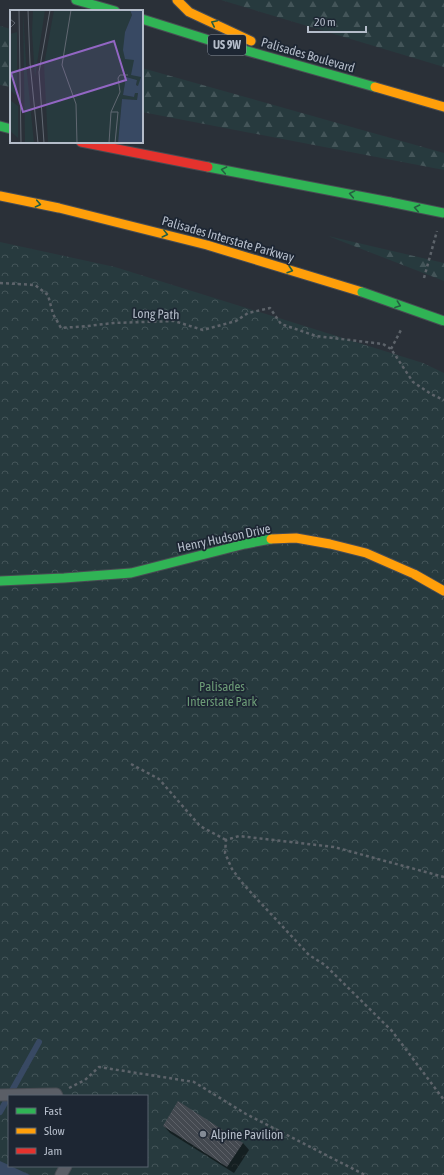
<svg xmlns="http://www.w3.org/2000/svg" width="444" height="1175" font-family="'Asap Condensed',sans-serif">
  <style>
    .forest { fill: url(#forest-firs) }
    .park { fill: url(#park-crowns) }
    .water { fill: #384963 }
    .shadow { fill: #0007 }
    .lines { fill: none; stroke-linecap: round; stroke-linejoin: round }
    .stream { stroke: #384963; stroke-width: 6 }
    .building { fill: url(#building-back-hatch) }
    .lane-casing { stroke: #484c53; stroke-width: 13 }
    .fast-casing { stroke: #484c53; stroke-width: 11 }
    .slow-casing { stroke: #484c53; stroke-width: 11 }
    .jam-casing { stroke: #484c53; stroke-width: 11 }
    .path { stroke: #5d636a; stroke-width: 2.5; stroke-dasharray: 3 3; stroke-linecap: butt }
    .lane { stroke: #5a5e66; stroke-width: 11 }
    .fast { stroke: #30b455; stroke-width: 9 }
    .slow { stroke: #ff9f0a; stroke-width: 9 }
    .jam { stroke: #e5322d; stroke-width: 9 }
    .fast-bridge-casing { stroke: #474c53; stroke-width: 11; stroke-linecap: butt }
    .fast-bridge { stroke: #30b455; stroke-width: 9 }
    .oneway { stroke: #255f41 }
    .poi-dot { fill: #848b96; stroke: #1d2633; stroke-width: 1.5 }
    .labels { text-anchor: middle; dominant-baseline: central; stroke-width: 3.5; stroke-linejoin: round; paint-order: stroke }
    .shield { fill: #1d2633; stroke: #878f9c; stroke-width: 1 }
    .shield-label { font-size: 12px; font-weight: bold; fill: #b4bcc9 }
    .street-label { font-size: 13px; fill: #b4bcc9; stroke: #1d2633 }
    .park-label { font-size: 13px; fill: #6b9a76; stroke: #1d2633 }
    .poi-label { font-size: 13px; fill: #b4bcc9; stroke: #1d2633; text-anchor: start }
    .inset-road { fill: none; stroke: #616872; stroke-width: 1 }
    .view { fill: #9266c3; fill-opacity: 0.15; stroke: #9266c3; stroke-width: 2 }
    .inset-edge { fill: none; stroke: #b4bcc9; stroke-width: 2 }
  </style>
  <defs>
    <pattern id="forest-firs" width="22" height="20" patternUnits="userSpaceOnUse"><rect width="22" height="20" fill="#273a3e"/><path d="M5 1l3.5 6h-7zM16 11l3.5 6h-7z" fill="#445559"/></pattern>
    <pattern id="park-crowns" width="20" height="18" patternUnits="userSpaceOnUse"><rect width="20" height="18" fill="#273a3e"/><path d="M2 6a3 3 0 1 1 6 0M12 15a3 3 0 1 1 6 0" fill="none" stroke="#445559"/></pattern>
    <pattern id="building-back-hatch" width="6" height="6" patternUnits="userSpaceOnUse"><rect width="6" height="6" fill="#444950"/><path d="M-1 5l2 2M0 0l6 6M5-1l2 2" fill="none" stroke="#5d6168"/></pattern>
  </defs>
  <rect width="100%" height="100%" fill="#2a3038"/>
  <g class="forest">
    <path d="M221 0H444V67Z"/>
    <path d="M0 26 11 29V87L0 85Z"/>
    <path d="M142 68 444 153V170L142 112Z"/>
    <path d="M328 236 444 263V281Z"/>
  </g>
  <path class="park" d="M0 242 115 267 423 363 444 373V1175H30L10 1166H147V1096H9V1166L0 1161Z"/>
  <path class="water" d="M0 1161 30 1175H0Z"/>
  <path class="shadow" d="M164 1126 243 1143 249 1150 234 1173 170 1133Z"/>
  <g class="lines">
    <path class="stream" d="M0 1112 39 1042"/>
  </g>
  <path class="building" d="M178 1101 243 1143 227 1167 163 1126Z"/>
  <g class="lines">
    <g class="lane-casing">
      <g id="lane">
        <path d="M0 1095 56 1094 57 1096"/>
        <path d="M61 1175 66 1166"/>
      </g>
    </g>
    <g class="fast-casing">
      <g id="fast">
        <path d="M76 0 115 11"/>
        <path d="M142 19 212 41 375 87"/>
        <path d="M0 126 11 129"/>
        <path d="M208 167 390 202"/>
        <path d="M0 581 64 578 131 573 245 544 271 539"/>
      </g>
    </g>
    <g class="slow-casing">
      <g id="slow">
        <path d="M177 0 189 12 251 41"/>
        <path d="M375 87 444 107"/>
        <path d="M0 196 59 208 207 245 362 292"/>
        <path d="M271 539 296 538 330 544 366 553 414 574 444 591"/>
      </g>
    </g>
    <g class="jam-casing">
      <path id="jam" d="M81 142 208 167"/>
    </g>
    <g class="path">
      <path d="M424 278 437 231"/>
      <path d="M0 283 35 285 48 295 53 314 61 328 88 326 113 323 174 321 203 330 236 321 248 313 270 308 281 324 316 336 383 344 391 349 413 382 431 394 444 400"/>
      <path d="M391 349 402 328"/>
      <path d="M131 764 159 779 200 826 226 840"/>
      <path d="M444 877 334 847 239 836 226 840 225 853 232 869 244 885 309 955 325 965 392 1031 444 1100"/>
      <path d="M69 1088 85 1080 99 1067 194 1082 246 1114 365 1175"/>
    </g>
    <use href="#lane" class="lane"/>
    <use href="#fast" class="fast"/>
    <use href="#slow" class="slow"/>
    <use href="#jam" class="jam"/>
    <g class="fast-bridge-casing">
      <g id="fast-bridge">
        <path d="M390 202 444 213"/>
        <path d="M362 292 444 321"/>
      </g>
    </g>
    <use href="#fast-bridge" class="fast-bridge"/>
  </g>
  <defs><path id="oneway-chevron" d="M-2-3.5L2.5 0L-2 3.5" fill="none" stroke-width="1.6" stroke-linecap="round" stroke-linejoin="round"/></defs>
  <g class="oneway">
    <use href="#oneway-chevron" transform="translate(214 23) rotate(-155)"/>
    <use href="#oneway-chevron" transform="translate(224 170) rotate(-169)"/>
    <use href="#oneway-chevron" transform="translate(352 194) rotate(-169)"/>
    <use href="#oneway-chevron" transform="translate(38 204) rotate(12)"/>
    <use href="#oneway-chevron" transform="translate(417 208) rotate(-168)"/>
    <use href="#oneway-chevron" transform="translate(165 234) rotate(14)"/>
    <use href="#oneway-chevron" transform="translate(290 270) rotate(17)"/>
    <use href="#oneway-chevron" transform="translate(398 305) rotate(20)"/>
  </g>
  <circle class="poi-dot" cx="203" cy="1134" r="4"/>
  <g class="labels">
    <rect class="shield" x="208" y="35" width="38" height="20" rx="3"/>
    <g class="shield-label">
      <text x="227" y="45">US 9W</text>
    </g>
    <g class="street-label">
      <text transform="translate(308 55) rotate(16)">Palisades Boulevard</text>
      <text transform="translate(228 239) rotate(16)">Palisades Interstate Parkway</text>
      <text transform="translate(156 314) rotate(2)">Long Path</text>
      <text transform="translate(224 538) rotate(-12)">Henry Hudson Drive</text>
    </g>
    <g class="park-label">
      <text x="222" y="686">Palisades<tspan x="222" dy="15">Interstate Park</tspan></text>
    </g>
    <g class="poi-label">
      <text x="211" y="1134">Alpine Pavilion</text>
    </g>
  </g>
  <g transform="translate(10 10)">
    <rect width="133" height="133" fill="#2a3038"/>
    <path d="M13 0 16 53 24 133H15ZM23 0H35L25 67 22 22ZM7 22V86L0 80V24ZM0 90 8 96V128L0 121Z" fill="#273a3e"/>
    <path d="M44 0H120L122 5 115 22 131 67 129 76 126 75 127 70 116 67 113 85 124 87 125 83H128L127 90 112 89 108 133H38L34 55Z" fill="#273a3e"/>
    <path d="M120 0H133V133H108L112 89 127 90 128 83H125L124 87 113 85 116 67 127 70 126 75 128 76 131 67 121 65 124 50 115 49 113 40 115 22 122 5Z" fill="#384963"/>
    <path class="inset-road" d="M9 0 11 133M18 0 20 53 28 133M61 0 52 55 66 94 67 133M0 9 5 13 0 18M101 102 110 82 108 68 110 65H118M34 133 29 62 40 0M99 133 101 102H108L105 133"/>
    <path class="view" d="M104 31 116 70 13 102 1 63Z"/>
    <rect width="133" height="133" class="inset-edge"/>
  </g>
  <rect x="8" y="1095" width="140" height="72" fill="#1d2633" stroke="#59626f"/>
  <rect x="16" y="1108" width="20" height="6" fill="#30b455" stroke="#59626f"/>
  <text x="44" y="1115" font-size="12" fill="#b4bcc9">Fast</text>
  <rect x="16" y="1128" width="20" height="6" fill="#ff9f0a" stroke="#59626f"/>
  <text x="44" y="1135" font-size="12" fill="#b4bcc9">Slow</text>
  <rect x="16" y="1148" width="20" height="6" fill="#e5322d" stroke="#59626f"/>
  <text x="44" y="1155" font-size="12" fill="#b4bcc9">Jam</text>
  <path d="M308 26v6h58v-6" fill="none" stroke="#b4bcc9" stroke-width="2"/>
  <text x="314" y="26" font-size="12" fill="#b4bcc9" stroke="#1d2633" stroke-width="3" paint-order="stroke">20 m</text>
</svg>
